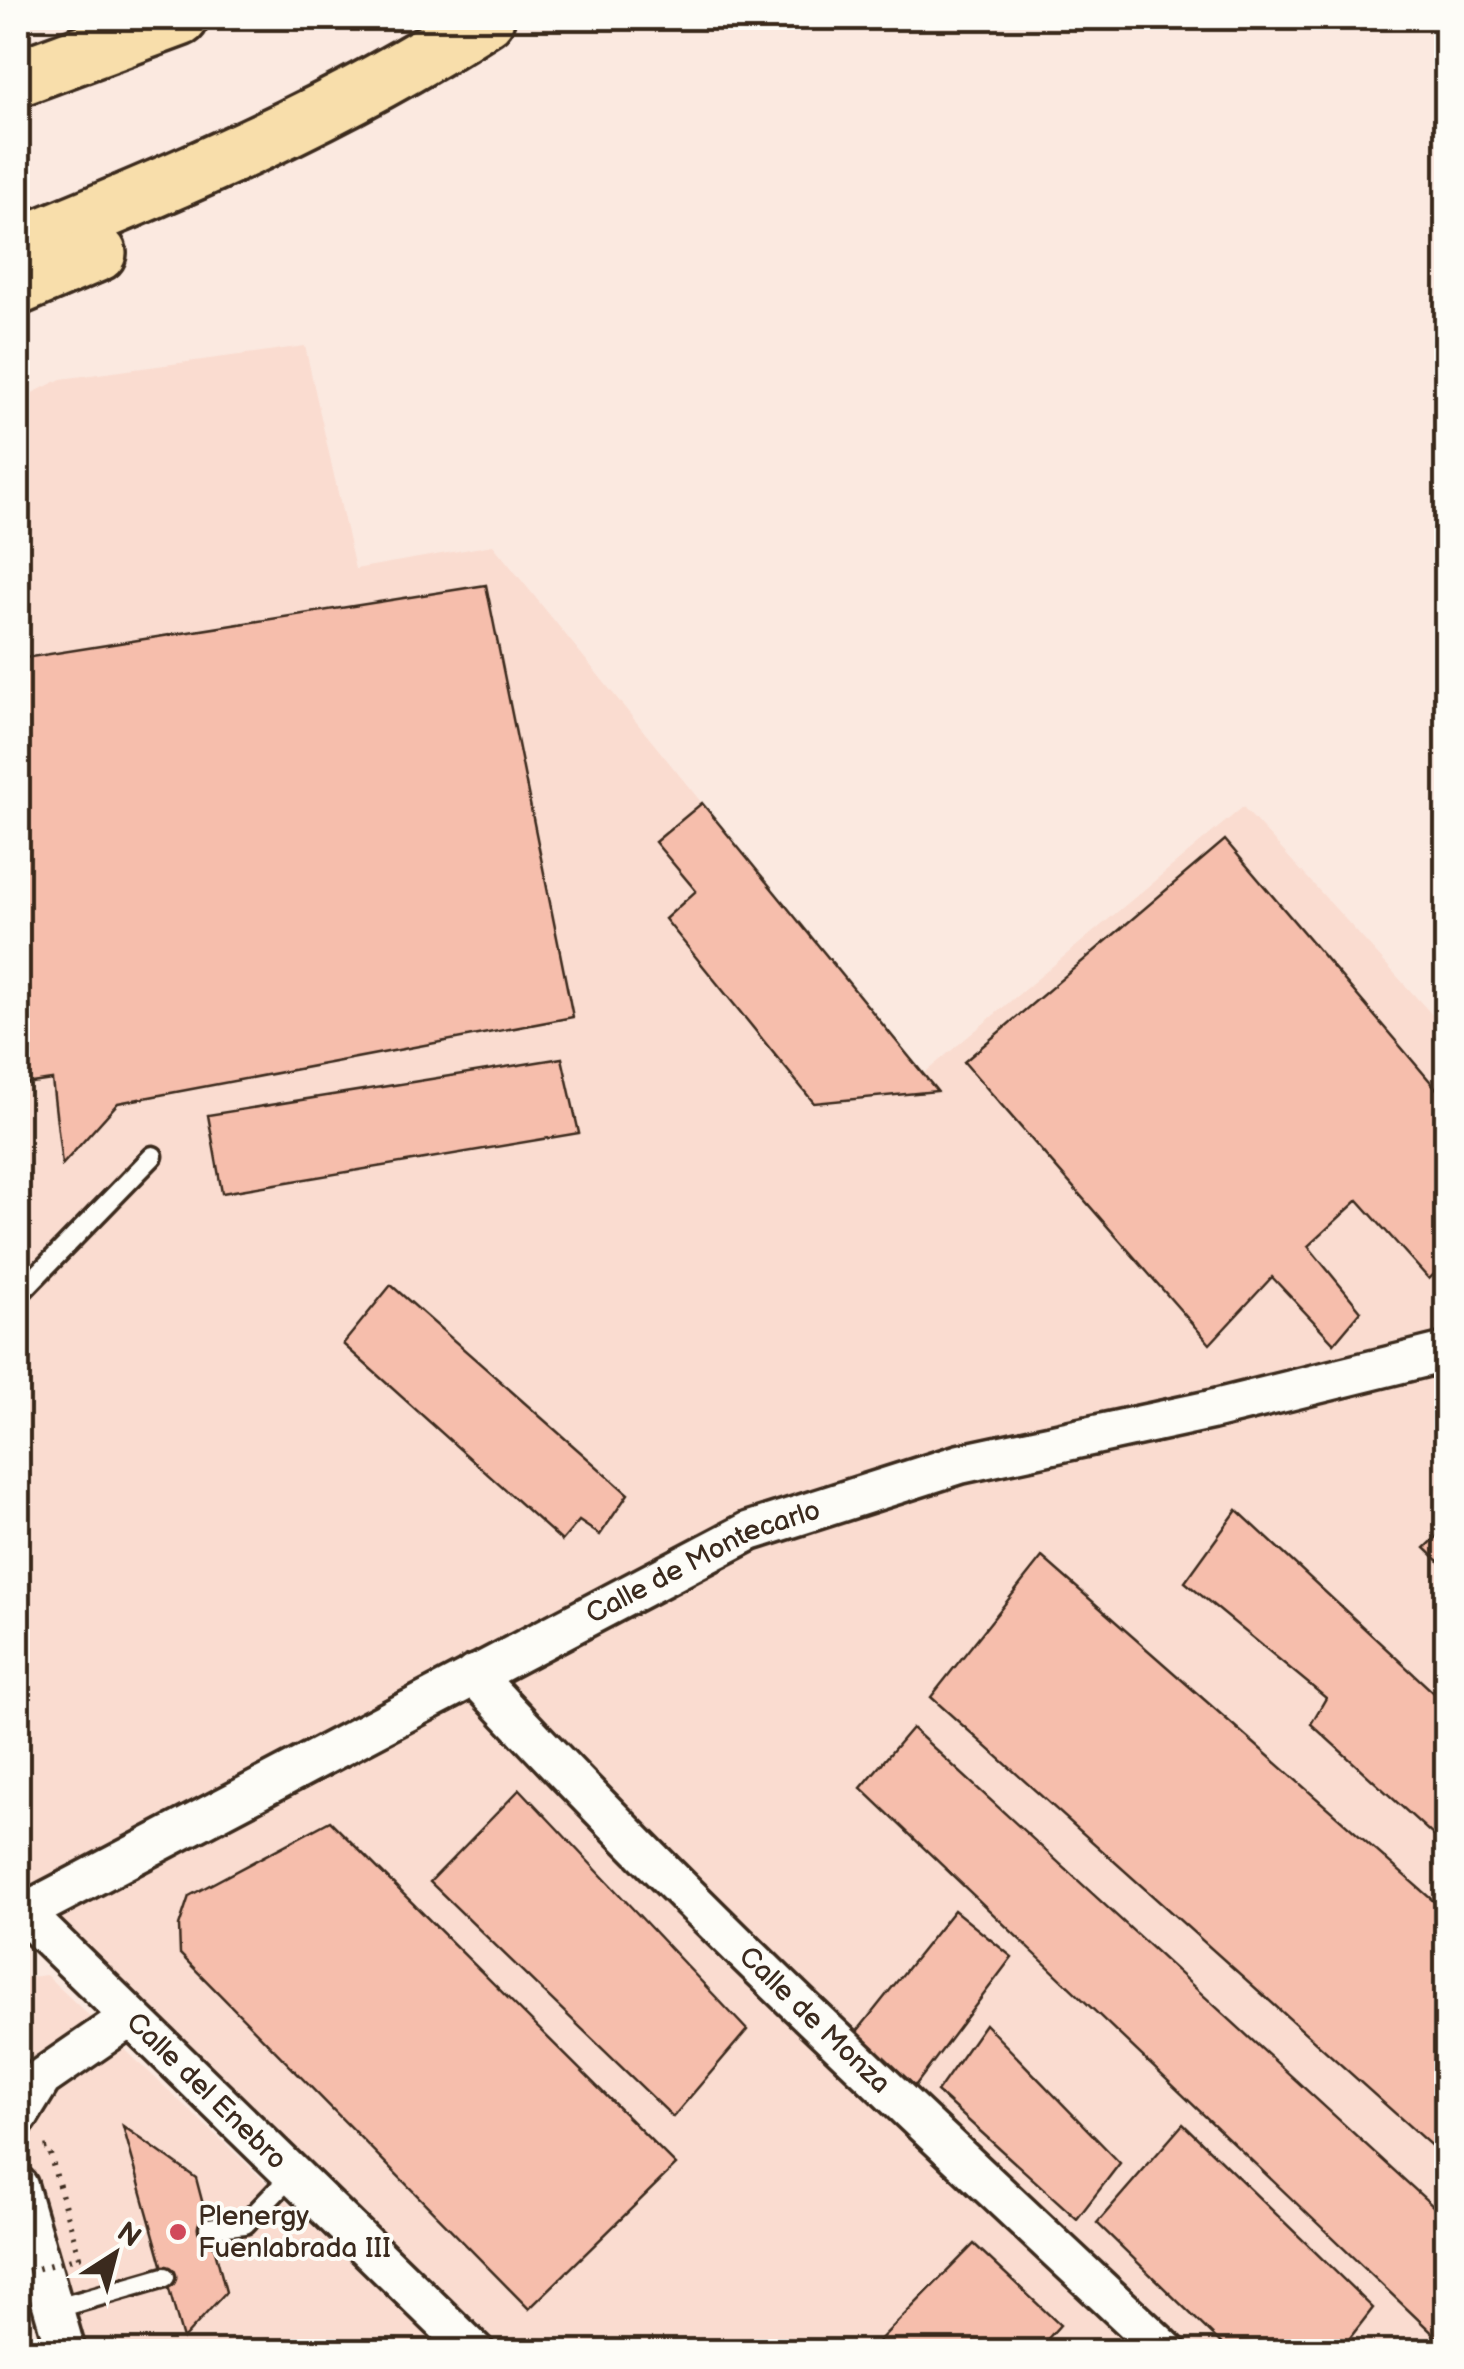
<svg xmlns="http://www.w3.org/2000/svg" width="1464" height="2369" font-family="'Balsamiq Sans',sans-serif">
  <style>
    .built { fill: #fadcd0 }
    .building { fill: #f6beac; stroke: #3b2a1e; stroke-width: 2.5 }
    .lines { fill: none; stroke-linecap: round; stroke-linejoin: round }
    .lane-casing { stroke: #3b2a1e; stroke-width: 25 }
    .street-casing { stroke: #3b2a1e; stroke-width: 45 }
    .highway-casing { stroke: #3b2a1e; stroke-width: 62 }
    .lane { stroke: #fdfcf7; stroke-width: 18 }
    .street { stroke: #fdfcf7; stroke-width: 38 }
    .highway { stroke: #f8deab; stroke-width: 55 }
    .path-bridge { stroke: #3b2a1e; stroke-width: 6; stroke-dasharray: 2.5 8; stroke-linecap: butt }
    .poi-dot { fill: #d1495b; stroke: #fdfcf7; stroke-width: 4 }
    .labels { text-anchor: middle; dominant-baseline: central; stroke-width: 8; stroke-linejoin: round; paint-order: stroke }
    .street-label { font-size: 28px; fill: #3b2a1e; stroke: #fdfcf7 }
    .poi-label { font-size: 28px; fill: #3b2a1e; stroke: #fdfcf7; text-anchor: start }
  </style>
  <rect width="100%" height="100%" fill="#fbe9e0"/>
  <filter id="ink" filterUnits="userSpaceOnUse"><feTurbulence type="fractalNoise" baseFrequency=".01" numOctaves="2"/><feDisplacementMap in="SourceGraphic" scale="20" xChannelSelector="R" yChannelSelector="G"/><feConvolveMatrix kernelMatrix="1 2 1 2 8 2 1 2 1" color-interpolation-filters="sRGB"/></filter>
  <g filter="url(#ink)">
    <g class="built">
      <path d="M305 346 355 569 493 545 922 1075 1243 807 1446 1030V2351H507L18 1904V400L61 379Z"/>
      <path d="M46 1975 445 2351H56L18 2217V1979Z"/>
    </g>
    <g class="building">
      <path d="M486 585 573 1017 118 1103 62 1165 52 1080 18 1085V659Z"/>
      <path d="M702 803 937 1091 814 1103 665 919 696 891 655 842Z"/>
      <path d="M1225 840 1446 1100V1263L1429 1279 1358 1200 1308 1246 1361 1311 1334 1343 1272 1277 1210 1344 964 1062Z"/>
      <path d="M562 1058 579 1133 222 1193 208 1115Z"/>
      <path d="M391 1285 628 1494 600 1535 579 1521 562 1541 343 1344Z"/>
      <path d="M1237 1510 1446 1704V1847L1311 1724 1326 1698 1185 1582Z"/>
      <path d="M1446 1528V1568L1425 1548Z"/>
      <path d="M1042 1557 1446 1912V2159L931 1697Z"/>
      <path d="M912 1728 1446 2218V2346L861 1788Z"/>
      <path d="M520 1789 747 2030 673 2117 430 1882Z"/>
      <path d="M330 1821 676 2165 529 2309 180 1954 179 1926 189 1896Z"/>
      <path d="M954 1910 1012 1957 915 2086 855 2034Z"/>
      <path d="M985 2024 1120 2163 1077 2219 937 2092Z"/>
      <path d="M1183 2124 1373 2308 1339 2352H1230L1097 2223Z"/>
      <path d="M123 2126 196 2178 226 2292 183 2339Z"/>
      <path d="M974 2244 1060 2325 1036 2352H868Z"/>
    </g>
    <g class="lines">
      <g class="lane-casing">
        <g id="lane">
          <path d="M18 1295 153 1156"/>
          <path d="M209 2228 245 2224 293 2174"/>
          <path d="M54 2309 165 2277"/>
        </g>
      </g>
      <g class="street-casing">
        <g id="street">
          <path id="s1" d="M474 1675C693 1912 931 2131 1167 2352"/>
          <path id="s2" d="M24 1913 475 2352"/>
          <path id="s3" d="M18 1916 750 1531 960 1464 1211 1410 1446 1352"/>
          <path d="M18 2117 42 2078 129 2018"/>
          <path d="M18 2186 66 2352"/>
        </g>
      </g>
      <g class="highway-casing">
        <g id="highway">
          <path d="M18 78 180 18"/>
          <path d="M18 246C179 181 339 113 486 18"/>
          <path d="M18 287 98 253"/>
        </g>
      </g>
      <use href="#lane" class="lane"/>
      <use href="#street" class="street"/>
      <use href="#highway" class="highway"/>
      <path class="path-bridge" d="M18 2274 79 2257 48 2147 37 2149"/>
    </g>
  </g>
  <circle class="poi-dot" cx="178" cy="2232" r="10"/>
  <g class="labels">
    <g class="street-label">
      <text stroke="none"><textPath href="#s3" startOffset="772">Calle de Montecarlo</textPath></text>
      <text stroke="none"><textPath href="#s1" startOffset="485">Calle de Monza</textPath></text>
      <text stroke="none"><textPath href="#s2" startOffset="255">Calle del Enebro</textPath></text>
    </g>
    <g class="poi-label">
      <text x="198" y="2216">Plenergy<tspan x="198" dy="32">Fuenlabrada III</tspan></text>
    </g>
  </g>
  <rect width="1464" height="2369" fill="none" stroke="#fdfcf7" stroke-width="60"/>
  <rect x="30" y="30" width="1404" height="2309" fill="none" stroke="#3b2a1e" stroke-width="4" filter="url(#ink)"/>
  <g transform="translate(115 2254) rotate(36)" stroke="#fdfcf7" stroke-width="8" paint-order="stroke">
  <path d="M0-8L18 38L0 25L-18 38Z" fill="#3b2a1e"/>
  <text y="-15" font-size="28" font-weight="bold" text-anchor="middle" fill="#3b2a1e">N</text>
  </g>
</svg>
